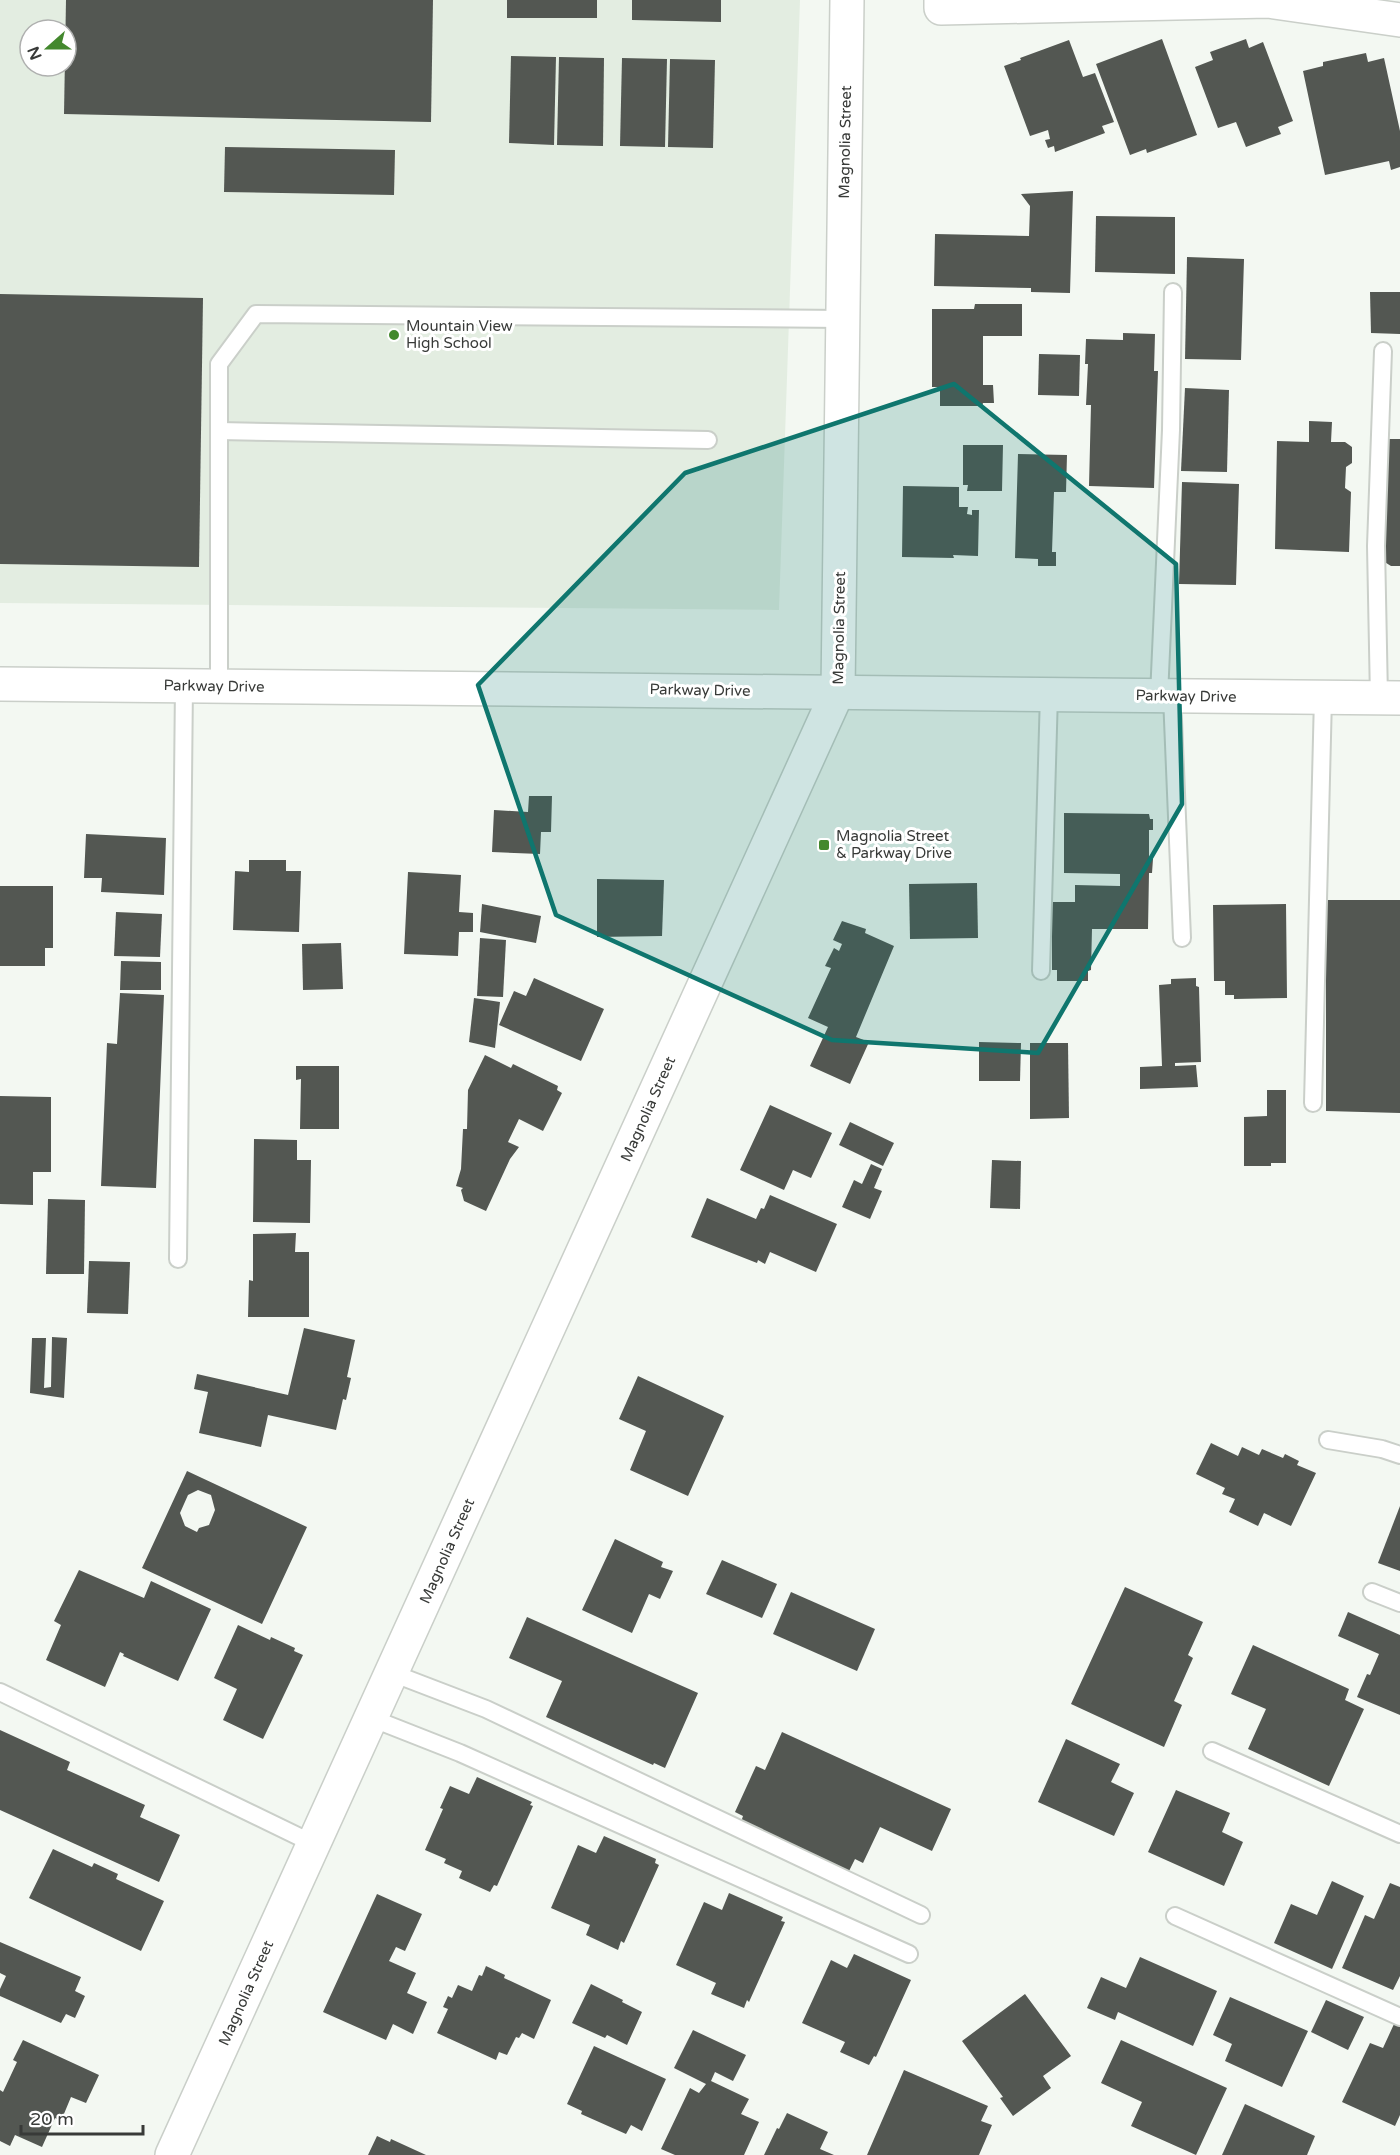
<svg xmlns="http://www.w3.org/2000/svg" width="1400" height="2155" font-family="'Varela Round',sans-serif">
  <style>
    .built { fill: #e3ede1; fill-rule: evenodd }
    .building { fill: #535752; fill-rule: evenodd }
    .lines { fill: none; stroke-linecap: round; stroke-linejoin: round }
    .service-casing { stroke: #cacfc9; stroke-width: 20 }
    .minor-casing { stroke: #cacfc9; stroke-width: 36 }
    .tertiary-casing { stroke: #cacfc9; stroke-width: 36 }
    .service { stroke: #fff; stroke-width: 16 }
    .minor { stroke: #fff; stroke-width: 33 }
    .tertiary { stroke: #fff; stroke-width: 33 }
    .marked { fill: #0f766e; fill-opacity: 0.2; stroke: #0f766e; stroke-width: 4.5; stroke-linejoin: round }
    .poi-dot { fill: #43882d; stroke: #fff; stroke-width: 2 }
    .labels { text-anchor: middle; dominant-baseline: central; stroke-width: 6; stroke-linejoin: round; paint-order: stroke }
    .street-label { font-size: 15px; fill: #383a38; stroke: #fff }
    .poi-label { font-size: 15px; fill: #383a38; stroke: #fff; text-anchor: start }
  </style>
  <rect width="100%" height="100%" fill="#f3f8f2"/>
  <path class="built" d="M0 0H800L779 610 0 603ZM30 30H66V66H30Z"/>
  <g class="building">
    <path d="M66 0H433L431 122 64 114Z"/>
    <rect x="507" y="0" width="90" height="18"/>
    <path d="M632 0H721V22L632 20Z"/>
    <path d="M1162 39 1197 135 1147 153 1146 149 1130 155 1096 64Z"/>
    <path d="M1246 39 1249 48 1263 42 1293 121 1278 127 1281 134 1246 147 1236 122 1218 128 1195 67 1213 60 1210 52Z"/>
    <path d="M1069 40 1083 77 1095 73 1114 122 1102 126 1105 133 1055 152 1054 146 1048 148 1045 140 1050 139 1048 130 1030 136 1004 66 1021 60 1020 58Z"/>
    <path d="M1366 53 1368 62 1384 58 1400 131V167L1391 170 1389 161 1325 175 1303 71 1323 66V62Z"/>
    <path d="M511 56 556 57 554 145 509 143Z"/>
    <path d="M559 57 604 58 603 146 557 145Z"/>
    <path d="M622 58 667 59 665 147 620 146Z"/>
    <path d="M670 59 715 60 713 148 668 147Z"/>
    <path d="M225 147 395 150 394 195 224 192Z"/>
    <path d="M1073 191 1070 293 1031 292V288L934 286 935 234 1029 236 1030 206 1021 194Z"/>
    <path d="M1096 216 1175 217V274L1095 272Z"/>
    <path d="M1187 257 1244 259 1241 360 1185 359Z"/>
    <path d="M1370 292H1400V334L1371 333Z"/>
    <path d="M0 294 203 298 199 567 0 564Z"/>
    <path d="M975 304H1022V336H983V385H993L994 403H983L982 406H940V387H932V309H974Z"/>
    <path d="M1123 333 1155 334 1154 371H1158L1154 488 1089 486 1091 405H1086L1088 364H1085L1086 339 1123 340Z"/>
    <path d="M1039 354 1080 355 1079 396 1038 395Z"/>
    <path d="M1185 388 1229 390 1227 472 1181 471Z"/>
    <path d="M1309 421 1332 422 1331 442H1345L1352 447V463L1346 467 1345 488 1351 492 1349 552 1275 549 1277 441 1309 442Z"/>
    <path d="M1385 439H1400V566H1391L1383 561Z"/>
    <path d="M963 445H1003L1002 491H967L968 485H963Z"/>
    <path d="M1018 454 1067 455 1066 492H1054L1052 552H1056V566H1038V559L1015 558Z"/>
    <path d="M1182 482 1239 484 1236 585 1179 584Z"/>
    <path d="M903 486 959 487V507H968L967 514 972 515V510H979L978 556 953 555 954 558 902 557Z"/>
    <path d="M529 796H552L551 832H541L540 854 492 852 494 810 528 812Z"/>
    <path d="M1064 813 1149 814 1150 819H1153V830H1149V859H1153L1152 873H1149L1148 929H1092L1091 970 1088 971V981H1057V970H1052V902H1075V885L1120 886V874L1064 873Z"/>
    <path d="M86 834 166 838 164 895 101 892 102 878H84Z"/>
    <path d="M249 860H286V871H301L299 932 233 930 235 871 249 872Z"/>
    <path d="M408 872 461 875 459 912 473 913V932H459L458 956 404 954Z"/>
    <path d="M597 879 664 880 662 936 597 937Z"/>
    <path d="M977 883 978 938 910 939 909 884Z"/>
    <path d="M0 886H53V948H45V966H0Z"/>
    <path d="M1326 900H1400V1113L1326 1111Z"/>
    <path d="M482 904 541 916 536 943 480 932Z"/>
    <path d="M1286 904 1287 998 1234 999V995H1225V981H1214L1213 905Z"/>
    <path d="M116 912 162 914 160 957 114 956Z"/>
    <path d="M842 921 866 929 865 933 894 946 856 1037 869 1042 850 1084 810 1066 828 1027 808 1018 831 968 825 966 834 948 839 951 842 944 833 940Z"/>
    <path d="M480 938 506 940 503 997 477 996Z"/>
    <path d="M341 943 343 989 303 990 302 944Z"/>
    <path d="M121 961 161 962V990H120Z"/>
    <path d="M534 978 604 1009 581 1061 499 1025 514 991 526 996Z"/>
    <path d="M1196 978V986L1199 987 1201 1062 1175 1063V1066L1196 1065 1198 1087 1140 1089V1067L1162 1066 1159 985 1171 984V979Z"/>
    <path d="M120 993 164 995 156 1188 101 1186 107 1043 117 1044Z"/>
    <path d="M474 998 500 1002 495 1048 469 1042Z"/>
    <path d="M979 1042 1021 1043 1020 1081H979Z"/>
    <path d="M1030 1043H1068L1069 1118 1030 1119Z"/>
    <path d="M485 1055 511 1068 513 1064 558 1086 557 1090 562 1093 543 1131 519 1119 508 1142 519 1147 510 1159 486 1211 464 1201 461 1190 463 1188 456 1186 461 1169 463 1129H467L468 1090Z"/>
    <path d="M296 1066H339V1129H300L301 1079 296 1080Z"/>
    <path d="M1267 1090H1286V1163H1271V1166H1244V1117L1267 1116Z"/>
    <path d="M0 1096 51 1097V1172H33V1205L0 1204Z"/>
    <path d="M770 1105 832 1133 811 1178 793 1170 784 1190 740 1170Z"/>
    <path d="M850 1122 894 1143 883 1166 839 1145Z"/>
    <path d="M254 1139 297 1140V1160H311L310 1223 253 1222Z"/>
    <path d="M992 1160 1021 1161 1020 1209 990 1208Z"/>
    <path d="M871 1164 882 1169 874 1188 882 1191 870 1219 842 1207 854 1180 862 1184Z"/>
    <path d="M770 1195 837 1224 816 1272 770 1252 765 1264 758 1260 757 1263 691 1237 707 1198 756 1219 761 1208 764 1209Z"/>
    <path d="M48 1199 85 1200 84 1274H46Z"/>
    <path d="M296 1233 295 1252H309V1317H248L249 1280 253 1281V1234Z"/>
    <path d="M89 1261 130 1262 128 1314 87 1313Z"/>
    <path d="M304 1328 355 1340 347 1377 351 1378 346 1400 343 1399 336 1430 268 1415 261 1447 199 1433 208 1392 194 1389 197 1374 288 1395Z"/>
    <path d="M52 1337 67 1338 64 1398 30 1393 32 1338H46L44 1388 51 1387Z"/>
    <path d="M638 1376 724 1416 688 1496 630 1470 646 1431 619 1419Z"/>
    <path d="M1211 1443 1238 1456 1242 1447 1259 1455 1262 1449 1283 1458 1285 1454 1299 1461 1297 1465 1316 1473 1291 1526 1264 1513 1258 1526 1229 1512 1235 1499 1222 1494 1225 1488 1196 1474Z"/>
    <path d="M187 1471 307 1527 262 1624 142 1568ZM198 1490 211 1495 215 1510 209 1525 199 1528 197 1532 185 1526 180 1513 188 1495Z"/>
    <path d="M1400 1506V1571L1378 1563Z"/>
    <path d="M615 1539 663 1562 661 1567 673 1571 660 1599 649 1594 632 1633 582 1610Z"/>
    <path d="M722 1560 777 1584 762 1618 706 1594Z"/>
    <path d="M79 1570 144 1598 151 1581 211 1609 178 1681 123 1656 124 1654 120 1652 105 1687 46 1660 61 1625 54 1621Z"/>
    <path d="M1125 1587 1203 1622 1188 1655 1193 1658 1174 1701 1182 1705 1164 1747 1071 1704Z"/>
    <path d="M791 1592 875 1629 857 1671 773 1634Z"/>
    <path d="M1348 1612 1400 1635V1715L1357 1697 1367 1674 1370 1675 1379 1654 1338 1636Z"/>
    <path d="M527 1617 698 1693 665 1768 654 1763 653 1765 546 1717 562 1681 509 1658Z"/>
    <path d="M238 1625 270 1640 271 1637 295 1648 294 1651 303 1655 263 1739 223 1720 237 1689 214 1678Z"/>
    <path d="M1253 1645 1349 1689 1345 1700 1364 1709 1329 1786 1248 1749 1266 1709 1231 1694Z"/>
    <path d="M0 1730 70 1762 67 1770 145 1805 140 1817 180 1835 159 1882 0 1810Z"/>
    <path d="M782 1732 951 1809 932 1851 880 1827 863 1863 855 1859 849 1871 741 1822 743 1816 735 1812 756 1766 765 1770Z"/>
    <path d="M1066 1739 1120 1764 1111 1782 1134 1793 1114 1836 1038 1802Z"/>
    <path d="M477 1777 532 1802 530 1805 533 1806 497 1886 494 1885 490 1892 459 1878 462 1871 444 1863 446 1859 425 1850 443 1809 440 1808 450 1786 469 1794Z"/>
    <path d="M1176 1790 1230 1813 1222 1832 1243 1842 1224 1886 1148 1852Z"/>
    <path d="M604 1836 656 1859 655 1863 659 1865 624 1943 621 1941 618 1950 586 1935 590 1925 551 1908 578 1845 596 1853Z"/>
    <path d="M53 1849 92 1867 94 1863 118 1874 116 1879 164 1901 141 1951 29 1898Z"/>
    <path d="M1332 1881 1364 1896 1332 1969 1274 1943 1291 1904 1317 1915Z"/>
    <path d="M1390 1883 1400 1887V1976L1393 1990 1342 1968 1365 1915 1374 1919Z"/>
    <path d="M729 1893 783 1917 781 1921 785 1922 749 2002 747 2000 744 2008 711 1994 716 1983 676 1965 704 1902 722 1910Z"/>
    <path d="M377 1894 422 1914 405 1951 396 1947 389 1961 416 1973 407 1993 427 2002 413 2034 393 2024 386 2040 323 2012Z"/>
    <path d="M0 1942 81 1977 75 1991 85 1996 75 2018 66 2014 61 2023 0 1996V1989L6 1976 0 1973Z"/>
    <path d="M854 1954 911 1980 876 2057 874 2056 869 2065 840 2052 845 2042 802 2023 831 1960 847 1968Z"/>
    <path d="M1140 1957 1217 1991 1193 2046 1118 2012 1115 2020 1087 2008 1101 1977 1126 1988Z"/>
    <path d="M486 1966 505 1975 504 1978 551 2000 534 2039 522 2033 519 2038 516 2037 507 2055 499 2052 496 2060 437 2033 448 2009 443 2007 448 1996 452 1998 458 1985 472 1991 479 1975 482 1976Z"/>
    <path d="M591 1984 623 2000 622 2002 642 2012 627 2045 607 2035 605 2038 572 2023Z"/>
    <path d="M1025 1994 1071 2056 1043 2076 1051 2088 1013 2116 1000 2098 1003 2097 962 2041Z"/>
    <path d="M1230 1997 1308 2031 1282 2087 1225 2061 1232 2044 1213 2035Z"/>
    <path d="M1326 2000 1364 2017 1348 2050 1311 2032Z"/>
    <path d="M1394 2024 1400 2027V2115L1395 2126 1342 2102 1370 2043 1383 2048Z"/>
    <path d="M693 2030 746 2055 733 2081 715 2072 711 2081 749 2099 741 2114 759 2122 744 2155H675L661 2149 690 2088 699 2093 706 2084 674 2068Z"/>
    <path d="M23 2040 99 2075 86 2103 71 2097 61 2121 55 2118 42 2147 15 2135 10 2146 0 2141V2090L3 2092 17 2062 13 2060Z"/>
    <path d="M1121 2040 1227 2088 1196 2155 1131 2126 1142 2102 1101 2083Z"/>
    <path d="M594 2046 666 2079 642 2131 631 2125 626 2134 581 2114 582 2111 567 2104Z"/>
    <path d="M904 2070 988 2106 981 2121 992 2125 979 2155H867Z"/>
    <path d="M1245 2104 1315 2136 1307 2155H1222Z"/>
    <path d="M787 2113 828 2132 820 2149 834 2155H764L777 2128 779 2129Z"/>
    <path d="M377 2136 390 2142 391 2139 426 2155H368Z"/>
  </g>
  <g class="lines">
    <g class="service-casing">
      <g id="service">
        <path d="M219 431 708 440"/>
        <path d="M219 686V364L256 314 843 319"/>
        <path d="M1159 696 1171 430 1173 292"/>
        <path d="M1172 696 1182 938"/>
        <path d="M1379 698 1376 546 1383 351"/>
        <path d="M1041 971 1049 694"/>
        <path d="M1313 1103 1323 697"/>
        <path d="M178 1259 184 685"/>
        <path d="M1328 1440 1382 1449 1400 1455"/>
        <path d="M1372 1592 1400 1603"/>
        <path d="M392 1673 486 1709 921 1915"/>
        <path d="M0 1692 314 1844"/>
        <path d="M371 1718 460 1753 909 1954"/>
        <path d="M1212 1751 1400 1834"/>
        <path d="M1175 1916 1400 2017"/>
      </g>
    </g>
    <g class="minor-casing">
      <path id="minor" d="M941 0V8L1268 1 1400 20"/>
    </g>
    <g class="tertiary-casing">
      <g id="tertiary">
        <path d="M0 684 1400 698"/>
        <path d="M172 2155 838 691 847 0"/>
      </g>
    </g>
    <use href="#service" class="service"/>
    <use href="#minor" class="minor"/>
    <use href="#tertiary" class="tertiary"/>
  </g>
  <path class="marked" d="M954 384 1176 564 1182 804 1038 1053 832 1040 556 915 478 685 685 473Z"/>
  <g class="poi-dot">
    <circle cx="394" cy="335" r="6"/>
    <rect x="818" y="839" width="12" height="12" rx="3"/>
  </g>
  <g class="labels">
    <g class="street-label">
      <text transform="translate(845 142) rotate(-89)">Magnolia Street</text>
      <text transform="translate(839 628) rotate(-89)">Magnolia Street</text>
      <text transform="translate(214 686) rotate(1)">Parkway Drive</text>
      <text transform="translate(700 690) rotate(1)">Parkway Drive</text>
      <text transform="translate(1186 696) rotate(1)">Parkway Drive</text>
      <text transform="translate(648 1109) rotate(-66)">Magnolia Street</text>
      <text transform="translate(447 1551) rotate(-66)">Magnolia Street</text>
      <text transform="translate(246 1993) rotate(-66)">Magnolia Street</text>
    </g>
    <g class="poi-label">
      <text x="406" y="326">Mountain View<tspan x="406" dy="17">High School</tspan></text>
      <text x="836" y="836">Magnolia Street<tspan x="836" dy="17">&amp; Parkway Drive</tspan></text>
    </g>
  </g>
  <g transform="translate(48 48) rotate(249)"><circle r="28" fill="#ffffff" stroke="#afb0af" stroke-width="1.5"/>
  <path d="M0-4.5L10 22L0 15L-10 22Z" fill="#43882d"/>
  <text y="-9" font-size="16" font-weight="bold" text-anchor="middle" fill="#383a38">N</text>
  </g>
  <path d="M21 2125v9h122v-9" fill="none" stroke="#383a38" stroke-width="3"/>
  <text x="30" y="2125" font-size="18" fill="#383a38" stroke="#ffffff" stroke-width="4.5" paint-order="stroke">20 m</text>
</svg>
